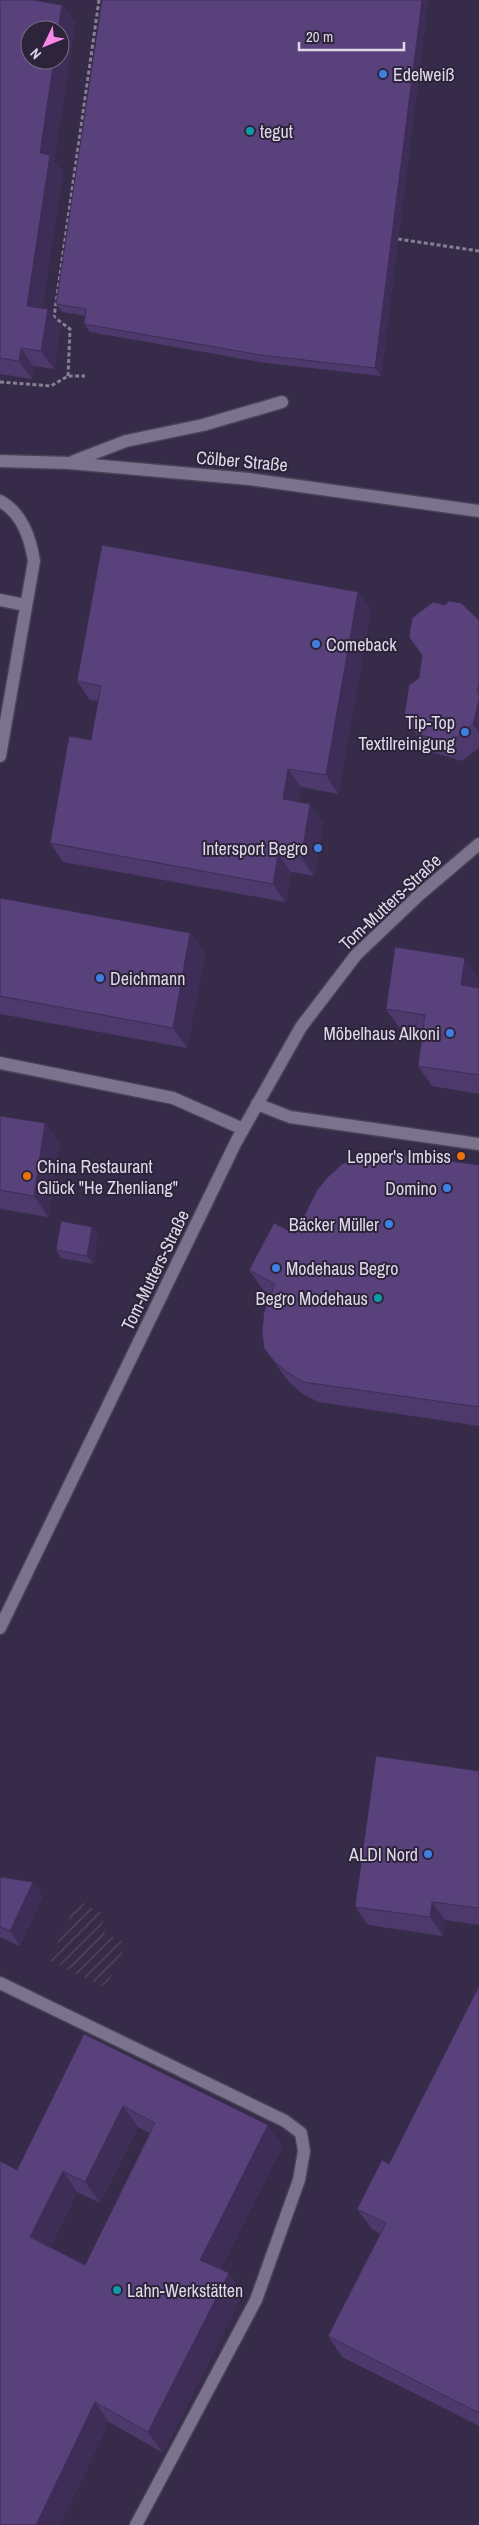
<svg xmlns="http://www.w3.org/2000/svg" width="479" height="2525" font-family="'Archivo Narrow',sans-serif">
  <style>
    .built { fill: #362b48; fill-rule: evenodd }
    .industrial { fill: url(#industrial-furrows) }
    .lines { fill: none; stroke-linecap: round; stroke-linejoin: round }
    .minor-casing { stroke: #494255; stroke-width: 15 }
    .path { stroke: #878093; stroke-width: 3; stroke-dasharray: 4 2.5; stroke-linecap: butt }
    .minor { stroke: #7b728e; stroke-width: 12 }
    .wall { fill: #4d396b; fill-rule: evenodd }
    .shaded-wall { fill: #3e2e57 }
    .building { fill: #59427c; stroke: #3e2e57; fill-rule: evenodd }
    .shop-dot { fill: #3f7fe0; stroke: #2d243b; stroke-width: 2 }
    .culture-dot { fill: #0f9aa8; stroke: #2d243b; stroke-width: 2 }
    .food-dot { fill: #e8710a; stroke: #2d243b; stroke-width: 2 }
    .labels { text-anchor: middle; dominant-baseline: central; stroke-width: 4; stroke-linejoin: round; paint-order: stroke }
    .poi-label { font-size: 18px; fill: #ded9e8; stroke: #2d243b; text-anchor: end }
    .street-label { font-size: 18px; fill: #ded9e8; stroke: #2d243b }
  </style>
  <defs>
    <pattern id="industrial-furrows" width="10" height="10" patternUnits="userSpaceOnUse" patternTransform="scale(1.25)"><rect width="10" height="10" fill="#362b48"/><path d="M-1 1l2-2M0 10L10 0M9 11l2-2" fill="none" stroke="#534962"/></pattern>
  </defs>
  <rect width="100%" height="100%" fill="#2d243b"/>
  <path class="built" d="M0 0H479V2525H0ZM30 30H60V60H30Z"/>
  <path class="industrial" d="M78 1900 106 1915 99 1930 127 1944 105 1988 49 1960Z"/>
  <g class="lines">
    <g class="minor-casing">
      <g id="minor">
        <path d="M0 461 69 463 249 479 479 511"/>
        <path d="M74 461 126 441 203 425 282 402"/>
        <path d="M0 501C22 513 30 537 34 561L0 756"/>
        <path d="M0 600 25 605"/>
        <path d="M0 1063 173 1098 243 1129"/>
        <path d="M257 1104 290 1117 479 1144"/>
        <path d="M0 1628 236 1142 301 1027 356 955 419 895 479 844"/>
        <path d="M0 1983 285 2121 301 2133 304 2151 299 2180 256 2300 136 2525"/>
      </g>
    </g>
    <g class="path">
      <path d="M398 239 479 251"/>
      <path d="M68 376 70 329 54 317 99 0"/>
      <path d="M0 382 51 386 68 376H85"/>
    </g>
    <use href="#minor" class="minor"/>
  </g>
  <g class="wall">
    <path d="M0 0 62 5 75 23 54 161 63 173 42 308 61 327 54 369 33 366 32 379 0 374Z"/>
    <path d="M428 0 381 376 266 363 90 332 84 324 85 316 62 312 56 304Z"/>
    <path d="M358 592 371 610 338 794 301 787 299 802 323 823 314 876 291 872 285 902 63 862 50 843 91 740 98 701 90 700 77 681Z"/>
    <path d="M479 620V748L462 761 431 752 417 735 404 717 419 678Z"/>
    <path d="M0 898 190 933 205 953 187 1048 0 1014Z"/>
    <path d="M478 987 479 988V1094L432 1086 418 1066 423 1033 401 1030 386 1009Z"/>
    <path d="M0 1116 45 1123 60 1144 48 1217 0 1209Z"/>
    <path d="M479 1165V1426L318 1402 301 1393 289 1382 264 1348 271 1294 264 1291 249 1270 295 1234Z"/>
    <path d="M92 1227 98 1235 93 1264 61 1258 56 1250Z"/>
    <path d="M479 1771V1925L445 1920 443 1936 368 1925 355 1907Z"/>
    <path d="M0 1877 43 1896 20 1946 0 1937Z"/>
    <path d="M479 1986V2426L342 2357 328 2336 380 2234 372 2229 357 2209 389 2164Z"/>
    <path d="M84 2034 283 2146 220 2269 229 2273 243 2294 163 2453 109 2422 60 2525 17 2170ZM138 2127 150 2133 85 2265 50 2247 77 2192 100 2203Z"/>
  </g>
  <g class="shaded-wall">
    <path d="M422 0H428L381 376 375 368Z"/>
    <path d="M62 5 75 23 54 161 63 173 40 324 27 306 40 153 54 60H60V30H58Z"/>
    <path d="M48 309 61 327 54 369 41 351Z"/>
    <path d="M21 348 33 366 32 379 19 361Z"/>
    <path d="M358 592 371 610 338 794 326 775Z"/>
    <path d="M479 700V733L473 724Z"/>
    <path d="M288 769 301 787 296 818 283 799Z"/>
    <path d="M310 804 323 823 314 876 301 858Z"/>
    <path d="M278 854 291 872 285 902 273 884Z"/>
    <path d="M190 933 205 953 187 1048 173 1028Z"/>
    <path d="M465 958 479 979 475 1006 461 985Z"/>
    <path d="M45 1123 60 1144 48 1217 34 1196Z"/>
    <path d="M92 1227 98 1235 93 1264 87 1256Z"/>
    <path d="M33 1882 43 1896 20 1946 10 1931Z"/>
    <path d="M432 1902 445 1920 443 1936 430 1917Z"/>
    <path d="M123 2106 138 2127 100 2203 85 2182Z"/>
    <path d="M268 2125 283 2146 215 2281 200 2260Z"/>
    <path d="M63 2171 77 2192 44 2258 30 2237Z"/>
    <path d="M229 2273 243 2294 163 2453 148 2432Z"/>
    <path d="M95 2402 109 2422 60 2525H36Z"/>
  </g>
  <g class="building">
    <path d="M0 0H33L62 5 58 30H30V60H54L40 153 50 155 27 306 48 309 41 351 21 348 19 361 0 358Z"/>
    <path d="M102 0H422L375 368 261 355 84 324 86 309 56 304Z"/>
    <path d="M102 545 358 592 326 775 288 769 283 799 310 804 301 858 278 854 273 884 50 843 69 736 91 740 101 686 77 681Z"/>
    <path d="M449 601 461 603 479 620V684L477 692 479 694V700L473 724 449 743 418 734 404 717 409 685 419 678 422 655 409 637 412 618 433 602 445 605Z"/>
    <path d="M0 898 190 933 173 1028 0 996Z"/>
    <path d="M395 947 465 958 461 985 479 988V1075L418 1066 425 1015 386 1009Z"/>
    <path d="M0 1116 45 1123 34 1196 0 1190Z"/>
    <path d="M370 1152 392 1153 479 1165V1407L303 1382 287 1372 274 1361 264 1348 262 1331 264 1312 275 1284 249 1270 274 1223 295 1234 317 1190 328 1177 342 1164Z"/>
    <path d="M61 1221 92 1227 87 1256 56 1250Z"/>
    <path d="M376 1756 479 1771V1908L432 1902 430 1917 355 1907Z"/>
    <path d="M0 1877 33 1882 10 1931 0 1927Z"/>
    <path d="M479 1986V2413L328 2336 386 2223 357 2209 382 2160 389 2164Z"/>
    <path d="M84 2034 268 2125 200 2260 229 2273 148 2432 95 2402 36 2525H0V2161L17 2170ZM123 2106 155 2123 85 2265 30 2237 63 2171 85 2182Z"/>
  </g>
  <g class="shop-dot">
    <circle cx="383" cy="74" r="5"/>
    <circle cx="316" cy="644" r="5"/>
    <circle cx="465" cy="732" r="5"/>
    <circle cx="318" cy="848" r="5"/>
    <circle cx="100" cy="978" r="5"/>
    <circle cx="450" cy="1033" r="5"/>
    <circle cx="447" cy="1188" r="5"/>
    <circle cx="389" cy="1224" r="5"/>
    <circle cx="276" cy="1268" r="5"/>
    <circle cx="428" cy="1854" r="5"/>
  </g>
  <g class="culture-dot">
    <circle cx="250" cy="131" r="5"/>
    <circle cx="378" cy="1298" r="5"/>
    <circle cx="117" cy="2290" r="5"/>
  </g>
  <g class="food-dot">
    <circle cx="461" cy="1156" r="5"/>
    <circle cx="27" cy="1176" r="5"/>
  </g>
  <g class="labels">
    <g class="poi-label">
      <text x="393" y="74" text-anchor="start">Edelweiß</text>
      <text x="260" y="131" text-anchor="start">tegut</text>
      <text x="326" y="644" text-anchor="start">Comeback</text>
      <text x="455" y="722">Tip-Top<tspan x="455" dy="21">Textilreinigung</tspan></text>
      <text x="308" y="848">Intersport Begro</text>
      <text x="110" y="978" text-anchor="start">Deichmann</text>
      <text x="440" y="1033">Möbelhaus Alkoni</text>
      <text x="451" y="1156">Lepper's Imbiss</text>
      <text x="37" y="1166" text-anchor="start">China Restaurant<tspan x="37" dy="21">Glück "He Zhenliang"</tspan></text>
      <text x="437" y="1188">Domino</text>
      <text x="379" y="1224">Bäcker Müller</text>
      <text x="286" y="1268" text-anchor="start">Modehaus Begro</text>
      <text x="368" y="1298">Begro Modehaus</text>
      <text x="418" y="1854">ALDI Nord</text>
      <text x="127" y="2290" text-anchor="start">Lahn-Werkstätten</text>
    </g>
    <g class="street-label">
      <text transform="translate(242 461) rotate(5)">Cölber Straße</text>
      <text transform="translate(390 902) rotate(-43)">Tom-Mutters-Straße</text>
      <text transform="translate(155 1270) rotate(-64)">Tom-Mutters-Straße</text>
    </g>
  </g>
  <g transform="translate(45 45) rotate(227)"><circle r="24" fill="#2d243b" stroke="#746c80"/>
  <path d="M0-4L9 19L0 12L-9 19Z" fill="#f987e8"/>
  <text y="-8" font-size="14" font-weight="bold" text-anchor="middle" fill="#ded9e8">N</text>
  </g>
  <path d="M299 42v8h105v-8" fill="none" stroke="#ded9e8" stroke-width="2.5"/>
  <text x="306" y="42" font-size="15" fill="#ded9e8" stroke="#2d243b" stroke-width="4" paint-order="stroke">20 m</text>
</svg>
